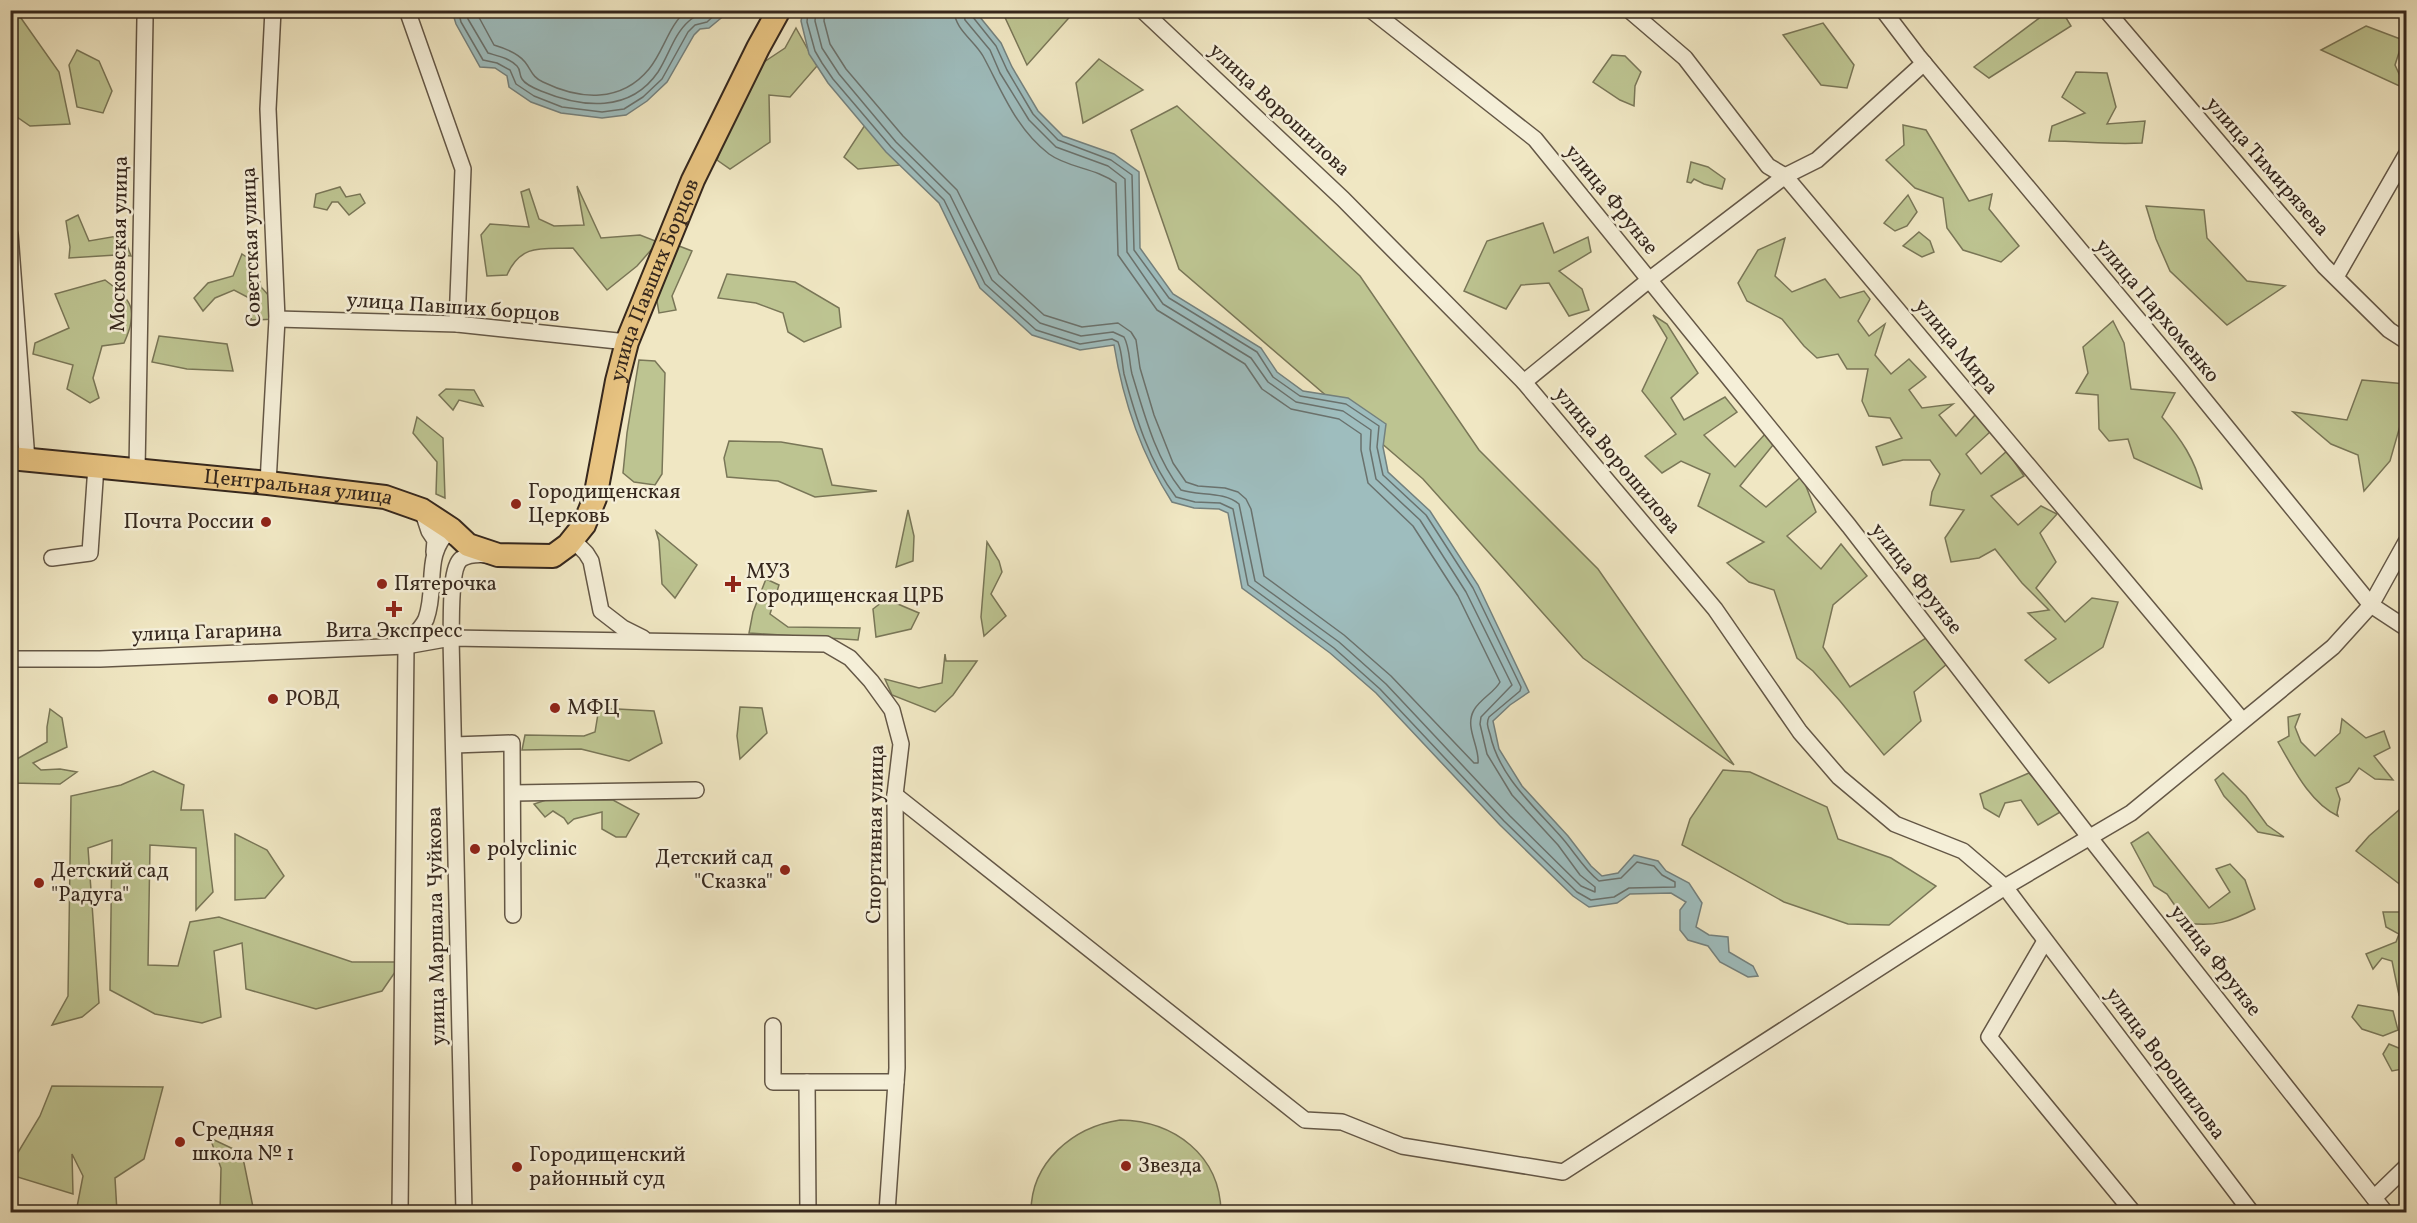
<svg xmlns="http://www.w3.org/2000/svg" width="2417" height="1223" font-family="Vollkorn,serif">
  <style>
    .green { fill: #bdc491; stroke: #797657; stroke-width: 1.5 }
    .water { fill: #9ebdbe; stroke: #74817e; stroke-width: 1.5 }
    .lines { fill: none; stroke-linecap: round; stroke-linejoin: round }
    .shore { stroke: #6a726e; stroke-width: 1.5 }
    .minor-casing { stroke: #645746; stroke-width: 18 }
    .primary-casing { stroke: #35271d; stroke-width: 26 }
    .minor { stroke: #f5efd8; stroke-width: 15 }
    .primary { stroke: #e8c482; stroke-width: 22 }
    .poi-dot { fill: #8f2418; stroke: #f5efd8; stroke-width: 2 }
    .labels { text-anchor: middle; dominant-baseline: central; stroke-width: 5; stroke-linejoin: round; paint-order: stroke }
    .street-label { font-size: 21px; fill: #35271d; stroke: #f5efd8 }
    .poi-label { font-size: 21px; fill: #35271d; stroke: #f5efd8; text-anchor: start }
  </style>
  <rect width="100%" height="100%" fill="#f0e7c3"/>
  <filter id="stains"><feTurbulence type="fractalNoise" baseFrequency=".00333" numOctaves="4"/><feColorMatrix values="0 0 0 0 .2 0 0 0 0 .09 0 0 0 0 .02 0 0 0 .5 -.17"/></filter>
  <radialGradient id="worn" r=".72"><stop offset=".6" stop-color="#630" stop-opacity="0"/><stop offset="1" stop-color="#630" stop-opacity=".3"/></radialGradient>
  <g class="green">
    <path d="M11 10 16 11 59 72 70 124 30 126 14 115H11Z"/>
    <path d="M2050 10 2062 11 2071 26 1989 78 1974 67Z"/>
    <path d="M1002 11H1075L1027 65Z"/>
    <path d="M1823 23 1854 65 1847 88 1821 85 1783 35Z"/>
    <path d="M2366 26 2403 40 2395 65 2406 89 2321 50Z"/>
    <path d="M796 28 817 66 790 97 769 95 770 142 730 169 717 160 740 96 764 62 785 48Z"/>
    <path d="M77 50 99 61 112 91 103 113 77 107 69 65Z"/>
    <path d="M1612 55 1625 56 1641 72 1635 86 1634 106 1620 100 1593 82Z"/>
    <path d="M1099 59 1143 90 1083 123 1076 83Z"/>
    <path d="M2076 72 2107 73 2116 107 2107 124 2145 121 2142 143C2111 145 2081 141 2049 141L2052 126 2085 113 2062 97Z"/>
    <path d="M1177 106 1360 276 1479 450 1598 569 1734 765 1583 658 1423 479 1179 269 1131 130Z"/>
    <path d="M865 125 901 165 858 169 844 157Z"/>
    <path d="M1903 125 1926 130 1969 201 1992 194 1989 209 2019 246 2001 262 1963 250 1947 228 1943 198 1915 188 1886 160 1904 145Z"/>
    <path d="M1691 162 1708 167 1725 179 1722 189 1704 184 1694 179 1691 183 1687 182Z"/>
    <path d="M577 186 601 238 640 235 658 242 637 266 607 290 573 248C543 249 521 243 507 275L487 276 481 235 490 224 529 227 521 192 529 189 539 219 554 226 584 225Z"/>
    <path d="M340 187 346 197 360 194 365 203 349 215 338 202H332L327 210 314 207 316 194Z"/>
    <path d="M1908 195 1917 212 1907 226 1895 231 1884 223Z"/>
    <path d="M2146 206 2204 210 2207 238 2247 281 2285 286 2227 325 2170 271 2156 239Z"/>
    <path d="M78 215 89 241 123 235 131 256 116 255 69 258 70 247 66 221Z"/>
    <path d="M1543 223 1554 253 1588 237 1591 252 1559 271 1582 289 1589 310 1569 316 1549 283 1521 285 1506 309 1464 291 1487 241Z"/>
    <path d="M1919 232 1930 241 1934 252 1922 257 1903 246Z"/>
    <path d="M1785 238 1775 276 1792 292 1825 279 1840 298 1864 291 1870 299 1858 321 1869 336 1885 324 1875 355 1891 374 1909 359 1926 377 1909 390 1922 408 1953 404 1939 415 1956 436 1976 414 1990 432 1966 454 1981 474 2007 451 2024 476 1991 496 2018 525 2041 506 2057 514 2040 533 2056 562 2036 588 2065 622 2092 598 2118 602 2103 647 2049 683 2025 660 2056 639 2028 613 2049 610 2022 583 1995 549 1979 558 1951 562 1945 538 1964 510 1930 505 1932 492 1940 474 1930 460H1903L1883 465 1876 447 1902 438 1890 418 1869 416 1862 401 1868 369H1847L1838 354 1817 358 1804 346 1782 319 1747 301 1738 283 1758 250Z"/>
    <path d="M679 246 692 251 672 296 676 310 659 313 655 289Z"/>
    <path d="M242 254 255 263 261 287 270 297 277 319 251 320 253 300 234 290 215 298 203 311 194 298 208 283 233 276Z"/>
    <path d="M727 274 795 282 839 308 841 327 804 342 788 332 783 313 756 303 718 298Z"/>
    <path d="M105 280C133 301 139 310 124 343L102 346 93 378 99 398 90 403 67 389 73 365 33 354 35 343 69 328 55 294Z"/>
    <path d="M1653 315 1667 324 1698 373 1671 398 1684 420 1725 397 1737 412 1704 435 1735 467 1766 433 1773 445 1740 486 1766 507 1802 476 1816 512 1787 536 1821 569 1841 544 1867 576 1833 605 1823 647 1850 687 1932 634 1948 663 1914 692 1921 721 1884 755 1840 701 1813 671 1797 658 1774 590 1749 582 1727 563 1764 542 1698 506 1710 474 1681 461 1662 473 1645 456 1676 434 1642 391 1667 338Z"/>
    <path d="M2113 321 2124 343 2131 389 2175 393 2162 417C2181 439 2195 459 2202 489L2134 458 2128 439 2109 441 2099 429 2098 395 2076 393 2088 373 2083 347Z"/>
    <path d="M159 336 227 344 233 371 187 369 152 362Z"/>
    <path d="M639 360 655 361 665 373 662 474 655 485 634 482 623 473 627 433Z"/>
    <path d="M2362 380 2406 384V405L2390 461 2364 491 2358 455 2331 444 2293 412 2347 420Z"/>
    <path d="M446 389 474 390 483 406 459 400 453 410 439 395Z"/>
    <path d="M417 417 443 438 445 498 436 494 437 462 413 433Z"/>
    <path d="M729 441 781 442 822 449 832 485 877 491 815 497 778 481 727 477 724 458Z"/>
    <path d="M908 510 914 536 913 561 896 567Z"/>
    <path d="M656 531 697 565 675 598 662 584 659 541Z"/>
    <path d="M987 542 999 561 1002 572 991 594 1006 616 984 636 981 617Z"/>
    <path d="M766 579 779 585 770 614 788 627 860 628 858 640 749 633 753 612Z"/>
    <path d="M886 599 919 613 911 629 876 637 873 609Z"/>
    <path d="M945 654 946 661H977L953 695 935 712 892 695 885 679 919 688 942 683Z"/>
    <path d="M10 697 16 719 11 753 17 759 47 742V727L50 709 62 718 67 747 33 763 41 770 60 769 77 772 60 784 11 783Z"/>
    <path d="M740 707 762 708 767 733 740 759 737 736Z"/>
    <path d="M599 708 654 711 662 743 629 761 581 749 522 750 525 735 584 736 595 732Z"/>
    <path d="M2300 714 2295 727 2301 742 2315 756 2340 733 2342 719 2366 738 2384 731 2390 748 2374 756 2393 780 2375 779 2359 768 2349 782 2336 788 2340 799 2337 813 2338 816C2310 803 2293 768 2278 742L2289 736 2288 717Z"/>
    <path d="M1723 770 1750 772 1827 807 1838 839 1891 858 1936 886 1889 925 1848 924 1784 902 1682 845 1690 819Z"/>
    <path d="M153 771 184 785 181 810H203L213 892 196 910V848L150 845 148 965 178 966 190 922 219 917 352 962H402L382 991 316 1009 246 989 242 943 214 951 221 1017 202 1023 155 1014 110 990 112 840 88 848 99 1003 82 1017 52 1025 68 996 71 796 121 785Z"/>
    <path d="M2029 773 2062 811 2038 825 2021 800 2005 803 1999 817 1984 808 1980 794Z"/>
    <path d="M2223 773 2246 796 2267 825 2284 837 2258 832 2224 796 2215 780Z"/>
    <path d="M546 800H613L639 814 626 837H616L602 829V812L574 819 568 824 564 818 553 811 545 817 534 804Z"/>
    <path d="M2406 804V889L2356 851 2369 836Z"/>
    <path d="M2148 832 2209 908 2230 892 2216 869 2230 864 2245 880 2255 909C2230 922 2214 927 2187 923L2167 894 2154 886 2131 843Z"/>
    <path d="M235 834 267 850 284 876 265 898 235 900Z"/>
    <path d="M2383 912H2400L2406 918V1010L2399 995 2392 961 2382 958 2373 969 2366 954 2396 942 2399 934 2386 927Z"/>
    <path d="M2358 1005 2393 1011 2398 1030 2383 1036 2362 1029 2352 1017Z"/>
    <path d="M2389 1044 2406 1051V1080L2402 1069 2392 1071 2383 1054Z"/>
    <path d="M52 1086 163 1087 144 1159 115 1178 117 1212H76L83 1176 72 1154 73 1194 11 1175V1164L40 1116Z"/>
    <path d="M1120 1120C1174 1121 1220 1155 1221 1212H1031C1031 1162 1073 1127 1120 1120Z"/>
    <path d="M210 1138 242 1153 254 1212H220L221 1168Z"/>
  </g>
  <g class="water">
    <path d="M726 11V14L709 28 700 29 694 35 667 82 647 101 626 115 602 118 561 113 531 102 509 87 507 76 495 68 480 67 456 24 452 11Z"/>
    <path d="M803 11H975L1001 43 1012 67 1038 111 1063 136 1114 154 1139 172 1140 248 1173 294 1261 348 1277 372 1303 391 1348 398 1386 424 1383 447 1388 472 1430 511 1478 585 1529 692 1510 705 1493 721 1499 749 1522 786 1568 836 1591 866 1602 876 1618 873 1634 855 1658 861 1666 871 1689 883 1702 903 1696 927 1709 935 1728 937 1729 952 1753 966 1758 976 1748 977 1720 962 1708 946 1688 940 1680 930V910L1686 902 1671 893 1630 894 1617 903 1589 907 1573 896 1500 825 1376 693 1330 653 1242 588 1228 513 1219 509 1194 508 1172 502C1141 454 1123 401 1114 345L1080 350 1032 335 980 288 939 203 886 152 828 83 817 66 809 54 801 21Z"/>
  </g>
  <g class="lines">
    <g class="shore">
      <path d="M458 10 461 22 483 60 497 63 510 70 516 84 534 96 562 107 602 112 624 109 643 97 662 79 688 32 695 25 707 22 720 10"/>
      <path d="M466 10 468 19 488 53C498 56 509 58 517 66 521 70 519 75 522 79 525 84 536 89 541 91 582 108 630 113 658 72 669 55 674 34 689 21 695 15 702 16 709 10"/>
      <path d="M475 10 494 45C504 48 518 53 525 62 532 71 532 77 543 82 580 100 621 103 649 69 664 51 668 26 687 10"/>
      <path d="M808 10 807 22 815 51 822 63 833 79 891 147 944 200 985 284 1036 330 1080 344 1112 339 1118 342C1122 352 1122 363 1124 374 1135 415 1149 462 1176 497L1195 502 1220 503 1233 509 1248 585 1334 648 1380 689 1504 821 1577 892 1591 900 1614 897 1629 888 1675 887V882L1662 875 1654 866 1637 862 1621 878 1599 881C1584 869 1575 853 1563 839 1535 807 1499 777 1490 734 1488 728 1486 723 1489 717L1520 691 1521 687 1473 588 1426 515 1383 475 1377 447 1379 426 1346 404 1300 396 1273 377 1257 352 1169 298 1134 250 1132 175 1111 160 1058 140 1033 114 1007 70 996 46 972 16 971 10"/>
      <path d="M816 10 815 21 822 48 839 74 896 142 950 195 992 280 1040 323 1081 336 1113 332 1124 337C1130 348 1129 362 1132 374 1144 413 1155 457 1181 490 1199 496 1224 491 1239 504L1255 581 1339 642 1386 684 1510 816 1581 886 1595 892V887L1580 875 1558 845 1512 795 1487 754 1480 724 1481 717 1512 685 1466 592 1420 520 1376 479 1370 449 1371 430 1343 411 1296 402 1268 382 1251 358 1163 304 1127 252 1125 179 1108 166 1056 147 1029 120 1000 73 990 50 965 20 963 10"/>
      <path d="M825 10 824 21 830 44 846 69 903 136 957 190 999 274 1044 315 1082 327 1118 323 1131 332 1136 340 1140 368 1154 415 1173 463 1186 482 1198 486 1225 488 1238 492 1246 499 1251 509 1264 576 1344 635 1391 676 1474 763H1478C1480 747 1464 727 1474 710 1480 699 1495 692 1500 682L1458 596 1413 526 1368 483 1361 450V434L1339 419 1291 409 1262 389 1245 364 1157 310 1118 255 1116 183C1096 168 1068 168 1049 154 1016 129 1002 91 983 56 974 40 955 30 954 10"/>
    </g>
    <g class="minor-casing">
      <g id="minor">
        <path d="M407 10 463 169 457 324"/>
        <path d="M1142 10 1343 199 1524 382 1715 609 1800 732 1839 777 1895 824 1963 851 2005 887 2251 1212"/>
        <path d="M1371 10 1535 139 1849 526 2090 838 2385 1212"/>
        <path d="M1629 10 1685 58 1768 166 1785 176 2242 720"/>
        <path d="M1883 10 1918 56 2181 371 2371 605 2406 628"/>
        <path d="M2106 10 2324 266 2389 330 2406 341"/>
        <path d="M10 234 27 460"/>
        <path d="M2336 277 2406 155"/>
        <path d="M277 319 457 324 627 342"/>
        <path d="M1524 382 1649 280 1785 176 1817 160 1924 63"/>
        <path d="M137 470 145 19"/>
        <path d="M268 483 277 319 268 109 273 10"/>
        <path d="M422 510 429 531 435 540 434 552"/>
        <path d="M572 539 586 553 591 561 601 611 623 628 643 638"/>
        <path d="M52 558 90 553 96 466"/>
        <path d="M406 646C412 637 422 628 426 619 438 586 422 555 451 529L454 537"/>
        <path d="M10 659H100L406 646 451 638 826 644 850 658 871 681 892 710 901 744 895 795 897 1068 887 1212"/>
        <path d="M454 745 512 743 513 915"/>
        <path d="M513 793 696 790"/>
        <path d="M895 795 1305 1120 1342 1122 1402 1146 1563 1172 2005 887 2131 813 2333 647 2371 605 2406 542"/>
        <path d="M2045 941 1989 1037 2133 1212"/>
        <path d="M773 1026V1082H896"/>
        <path d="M807 1082 808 1212"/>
        <path d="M2374 1198 2406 1167"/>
        <path d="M400 1212 406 646"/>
        <path d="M464 1212 451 638C452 622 449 569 461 559 469 554 480 554 489 555"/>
      </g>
    </g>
    <g class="primary-casing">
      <g id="primary">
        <path id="s1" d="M10 458 268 483 385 497 422 510 451 529 468 545 498 555 553 556 568 545 584 525 595 498 617 381 627 342 693 180 758 48 779 10"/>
      </g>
    </g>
    <use href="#minor" class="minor"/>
    <use href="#primary" class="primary"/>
  </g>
  <g class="poi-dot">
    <circle cx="516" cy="504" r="6"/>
    <circle cx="266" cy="522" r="6"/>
    <circle cx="382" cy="584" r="6"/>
    <path d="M730 575h6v6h6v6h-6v6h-6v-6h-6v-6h6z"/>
    <path d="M391 600h6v6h6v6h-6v6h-6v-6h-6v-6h6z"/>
    <circle cx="273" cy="699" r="6"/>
    <circle cx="555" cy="708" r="6"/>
    <circle cx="475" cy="849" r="6"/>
    <circle cx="785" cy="870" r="6"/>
    <circle cx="39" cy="883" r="6"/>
    <circle cx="180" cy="1142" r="6"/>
    <circle cx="1126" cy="1166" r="6"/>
    <circle cx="517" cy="1167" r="6"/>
  </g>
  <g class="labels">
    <g class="street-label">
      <text transform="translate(1279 110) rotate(43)">улица Ворошилова</text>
      <text transform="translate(2267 167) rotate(49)">улица Тимирязева</text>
      <text transform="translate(1611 200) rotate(51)">улица Фрунзе</text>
      <text transform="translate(120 244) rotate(-89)">Московская улица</text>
      <text transform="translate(252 247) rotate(-92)">Советская улица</text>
      <text stroke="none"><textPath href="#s1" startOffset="861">улица Павших Борцов</textPath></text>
      <text transform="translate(453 308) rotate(4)">улица Павших борцов</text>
      <text transform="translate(2157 311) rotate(50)">улица Пархоменко</text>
      <text transform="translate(1956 347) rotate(50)">улица Мира</text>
      <text transform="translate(1617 461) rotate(50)">улица Ворошилова</text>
      <text stroke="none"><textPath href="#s1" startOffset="290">Центральная улица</textPath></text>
      <text transform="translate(1916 579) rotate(52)">улица Фрунзе</text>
      <text transform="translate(207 633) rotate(-2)">улица Гагарина</text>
      <text transform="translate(876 834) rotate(-89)">Спортивная улица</text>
      <text transform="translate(437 926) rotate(-91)">улица Маршала Чуйкова</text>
      <text transform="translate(2215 961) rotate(52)">улица Фрунзе</text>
      <text transform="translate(2165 1064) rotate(53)">улица Ворошилова</text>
    </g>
    <g class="poi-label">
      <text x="528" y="492">Городищенская<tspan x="528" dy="24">Церковь</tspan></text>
      <text x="254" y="522" text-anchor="end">Почта России</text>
      <text x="746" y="572">МУЗ<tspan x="746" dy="24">Городищенская ЦРБ</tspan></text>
      <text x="394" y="584">Пятерочка</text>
      <text x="394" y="631" text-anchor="middle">Вита Экспресс</text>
      <text x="285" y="699">РОВД</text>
      <text x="567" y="708">МФЦ</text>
      <text x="487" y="849">polyclinic</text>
      <text x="773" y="858" text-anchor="end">Детский сад<tspan x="773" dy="24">"Сказка"</tspan></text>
      <text x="51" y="871">Детский сад<tspan x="51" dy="24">"Радуга"</tspan></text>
      <text x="192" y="1130">Средняя<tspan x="192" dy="24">школа № 1</tspan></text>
      <text x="529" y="1155">Городищенский<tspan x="529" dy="24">районный суд</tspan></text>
      <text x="1138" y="1166">Звезда</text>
    </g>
  </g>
  <rect width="2417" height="1223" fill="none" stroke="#f0e7c3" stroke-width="36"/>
  <rect x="12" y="12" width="2393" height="1199" fill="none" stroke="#35271d" stroke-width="3"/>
  <rect x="18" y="18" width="2381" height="1187" fill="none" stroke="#35271d" stroke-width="1.5"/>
  <rect width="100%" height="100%" filter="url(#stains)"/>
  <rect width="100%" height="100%" fill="url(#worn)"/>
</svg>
